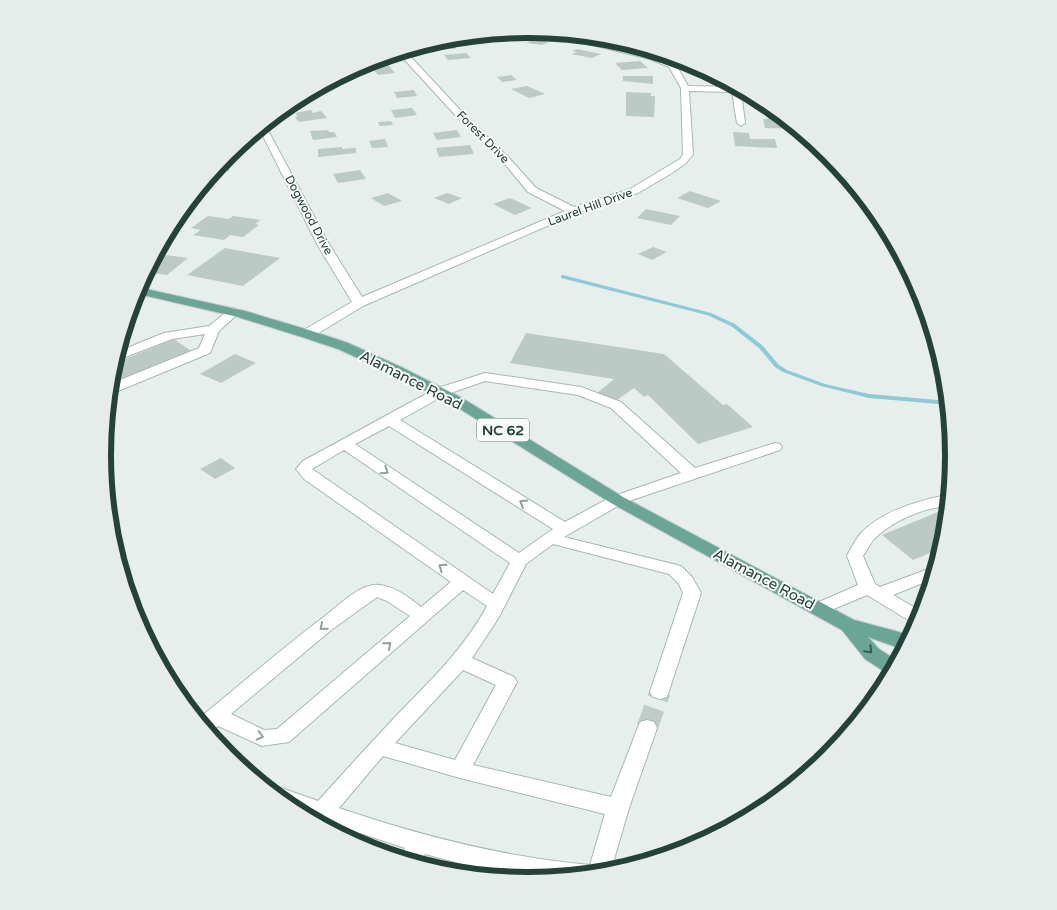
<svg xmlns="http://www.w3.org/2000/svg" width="1057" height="910" font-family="'Varela Round',sans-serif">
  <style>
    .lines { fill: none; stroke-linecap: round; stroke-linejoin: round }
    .stream { fill: #8ec9d4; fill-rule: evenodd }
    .building { fill: #bbcac4 }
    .minor-tunnel { stroke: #bfccc8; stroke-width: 21; stroke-dasharray: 21 10; stroke-linecap: butt }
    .minor-casing { stroke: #a8b8b2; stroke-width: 2 }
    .major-casing { stroke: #c2cac8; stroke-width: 2 }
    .minor { fill: #fff; fill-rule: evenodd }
    .major { fill: #6aa596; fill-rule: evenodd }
    .oneway { stroke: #92a09c }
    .oneway2 { stroke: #365b51 }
    .labels { text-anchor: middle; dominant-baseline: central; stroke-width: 4; stroke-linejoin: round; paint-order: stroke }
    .far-street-label { font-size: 12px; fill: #24423a; stroke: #f7fbf9 }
    .shield { fill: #f7fbf9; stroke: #637a73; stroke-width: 1 }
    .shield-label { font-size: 14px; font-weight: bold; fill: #24423a }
    .street-label { font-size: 15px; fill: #24423a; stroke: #f7fbf9 }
    .rim { fill: none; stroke: #24423a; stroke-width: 6 }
  </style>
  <rect width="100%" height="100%" fill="#e6efeb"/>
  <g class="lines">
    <path class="stream" d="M563 275 711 313 735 324 763 346 779 365 787 370 825 384 869 394 949 401 950 405 869 398 821 386 783 372 775 367 759 348 731 326 707 315 561 278V276Z"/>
  </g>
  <g class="building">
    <path d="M494 32H500L518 35 505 41 484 36Z"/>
    <path d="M534 39 549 42 542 45 526 43Z"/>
    <path d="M442 42H458L455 49 438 48Z"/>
    <path d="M577 49 601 54 592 58 571 54 577 52 572 51Z"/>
    <path d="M466 53 471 58 448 60 444 55Z"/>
    <path d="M640 61 648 68 622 70 615 63Z"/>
    <path d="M388 65 395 73 378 75 371 67Z"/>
    <path d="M511 75 517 80 502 82 497 77Z"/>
    <path d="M623 76H653V84L623 81Z"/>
    <path d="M527 86 545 94 529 98 511 89Z"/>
    <path d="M414 90 417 96 397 98 394 92Z"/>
    <path d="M626 92 651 93V96H655L654 117 626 116Z"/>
    <path d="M759 103H768L800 129 765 128 763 119H768L766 111H761Z"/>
    <path d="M412 108 417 115 395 118 391 110Z"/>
    <path d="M311 110 313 113 321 111 327 118 299 122 295 117 298 116 295 113Z"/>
    <path d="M391 121 393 125 380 126 378 122Z"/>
    <path d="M328 130 329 132H334L337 137 313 140 310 131Z"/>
    <path d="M457 130 461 137 437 140 433 133Z"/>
    <path d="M733 132 749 133 750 139H775L777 148 735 146Z"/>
    <path d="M385 139 388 147 372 148 369 141Z"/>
    <path d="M470 145 474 154 439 157 436 148Z"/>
    <path d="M342 147V149L356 148V153L318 157V149Z"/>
    <path d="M218 164H230L229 171 216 172Z"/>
    <path d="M360 170 366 179 338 183 333 174Z"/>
    <path d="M690 191 721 201 708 208 677 198Z"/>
    <path d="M388 193 402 201 384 206 371 198Z"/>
    <path d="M447 193 462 198 449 204 434 198Z"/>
    <path d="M510 198 532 208 515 215 493 204Z"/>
    <path d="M646 209 680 216 671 225 637 218Z"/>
    <path d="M208 216 229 219 233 216 261 220 255 224 259 225 243 237 230 235 224 240 193 235 201 230 191 228Z"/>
    <path d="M653 247 667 252 652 260 638 254Z"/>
    <path d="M225 248 280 258 243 286 187 275Z"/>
    <path d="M166 255 188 258 167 275 145 272Z"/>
    <path d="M526 333 664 354 723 405 727 404 753 427 698 444 648 395 644 397 634 388 614 402 596 394 614 379 510 363Z"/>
    <path d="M174 339 194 353 118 385 110 380 113 364Z"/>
    <path d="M235 354 256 363 221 383 200 374Z"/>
    <path d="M221 458 235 468 215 479 200 469Z"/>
    <path d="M950 507 944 547 913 560 882 535Z"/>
  </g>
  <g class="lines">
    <path class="minor-tunnel" d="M647 728 660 692"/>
    <g class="minor-casing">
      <g id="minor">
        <path d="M539 30 558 32 656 55 675 63 688 86 740 87 749 92H741V95H754L762 99 742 100 745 123 741 126 737 123 732 92 689 91 693 154 686 163 672 173 638 193 577 213 363 306 312 337H302L301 334 302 331 352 302 317 244 259 128 264 123 329 244 362 297 565 211 528 192 504 163 456 116 403 58 400 51 406 49 409 55 462 112 510 159 536 188 574 207 630 189 680 159 683 154 681 88 669 67 650 59 539 32Z"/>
        <path d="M234 308 240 312 219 331 210 353 118 391H109L110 380 115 382 199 348 205 334 172 339 115 361 117 352 164 333 209 326 230 309Z"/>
        <path d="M485 373 581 387 621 402 695 468 775 443 780 444 782 447 780 450 623 503 564 537 681 566 692 577 701 593 667 697 660 699 653 697 650 692 683 593 679 584 669 574 553 544 526 564 499 617 472 658 514 677 517 682 473 765 611 797 640 722 647 720 654 722 657 728 629 808 610 873 543 880 470 866 425 854 418 865 398 859 405 848 294 811 265 788 273 785 318 801C344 772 370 744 396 716 429 682 464 649 487 606L463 590 289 742 262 746 218 726 208 733 197 720C240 685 281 649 325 616 339 605 356 588 373 585 390 583 409 597 421 607L451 582 304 479 296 469 303 461 435 389ZM485 381 578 395 611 408 681 473 611 497 565 522 400 420 445 395ZM389 426 553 529 519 553 355 444ZM344 450 510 563 493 594 312 469ZM377 597 387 601 410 616 277 729 264 730 231 714 330 631ZM463 670 496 685 455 760 395 743ZM383 756 460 778 605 814 590 865C503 857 421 836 339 808Z"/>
        <path d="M942 496H951L950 506C924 507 892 521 874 539 870 544 867 550 863 556L875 584 880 587 939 565 935 578 893 595 924 613 918 626 867 595 824 613 818 615 812 613 809 609 812 605 858 585 847 556C851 548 855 540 861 533 881 512 914 502 942 496Z"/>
      </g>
    </g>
    <g class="major-casing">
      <path id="major" d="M137 287 245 311 312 331 348 343 403 368 462 398 623 497 854 620 899 632 912 638 905 650 868 637 879 649 899 662 892 675 888 674 865 659 842 630 611 503 452 404 393 374 338 349 302 337 238 317 134 293Z"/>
    </g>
    <use href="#minor" class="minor"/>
    <use href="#major" class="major"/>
  </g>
  <defs><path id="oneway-chevron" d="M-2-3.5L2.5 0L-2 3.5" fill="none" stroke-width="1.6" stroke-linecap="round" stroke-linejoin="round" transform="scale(1.25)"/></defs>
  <g class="oneway">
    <use href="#oneway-chevron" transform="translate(385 471) rotate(34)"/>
    <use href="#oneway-chevron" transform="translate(523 503) rotate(-148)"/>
    <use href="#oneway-chevron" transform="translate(442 567) rotate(-145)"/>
    <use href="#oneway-chevron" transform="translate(323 627) rotate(140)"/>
    <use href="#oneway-chevron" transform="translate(388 645) rotate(-41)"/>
    <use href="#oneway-chevron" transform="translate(260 736) rotate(14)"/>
  </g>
  <use class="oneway2" href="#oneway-chevron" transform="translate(869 650) rotate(46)"/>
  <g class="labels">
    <g class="far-street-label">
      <text transform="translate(483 137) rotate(45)">Forest Drive</text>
      <text transform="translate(590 207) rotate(-20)">Laurel Hill Drive</text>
      <text transform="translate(309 215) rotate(62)">Dogwood Drive</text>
    </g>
    <rect class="shield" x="477" y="418.5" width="52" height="23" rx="4"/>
    <g class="shield-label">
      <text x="503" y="430">NC 62</text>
    </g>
    <g class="street-label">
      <text transform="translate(411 380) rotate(27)">Alamance Road</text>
      <text transform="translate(764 579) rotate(28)">Alamance Road</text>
    </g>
  </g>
  <path d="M0 0H1057V910H0ZM111 455a417 417 0 1 1 834 0a417 417 0 1 1-834 0Z" fill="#e6ecea" fill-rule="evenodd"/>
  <path class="rim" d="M111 455a417 417 0 1 1 834 0a417 417 0 1 1-834 0Z"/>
</svg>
